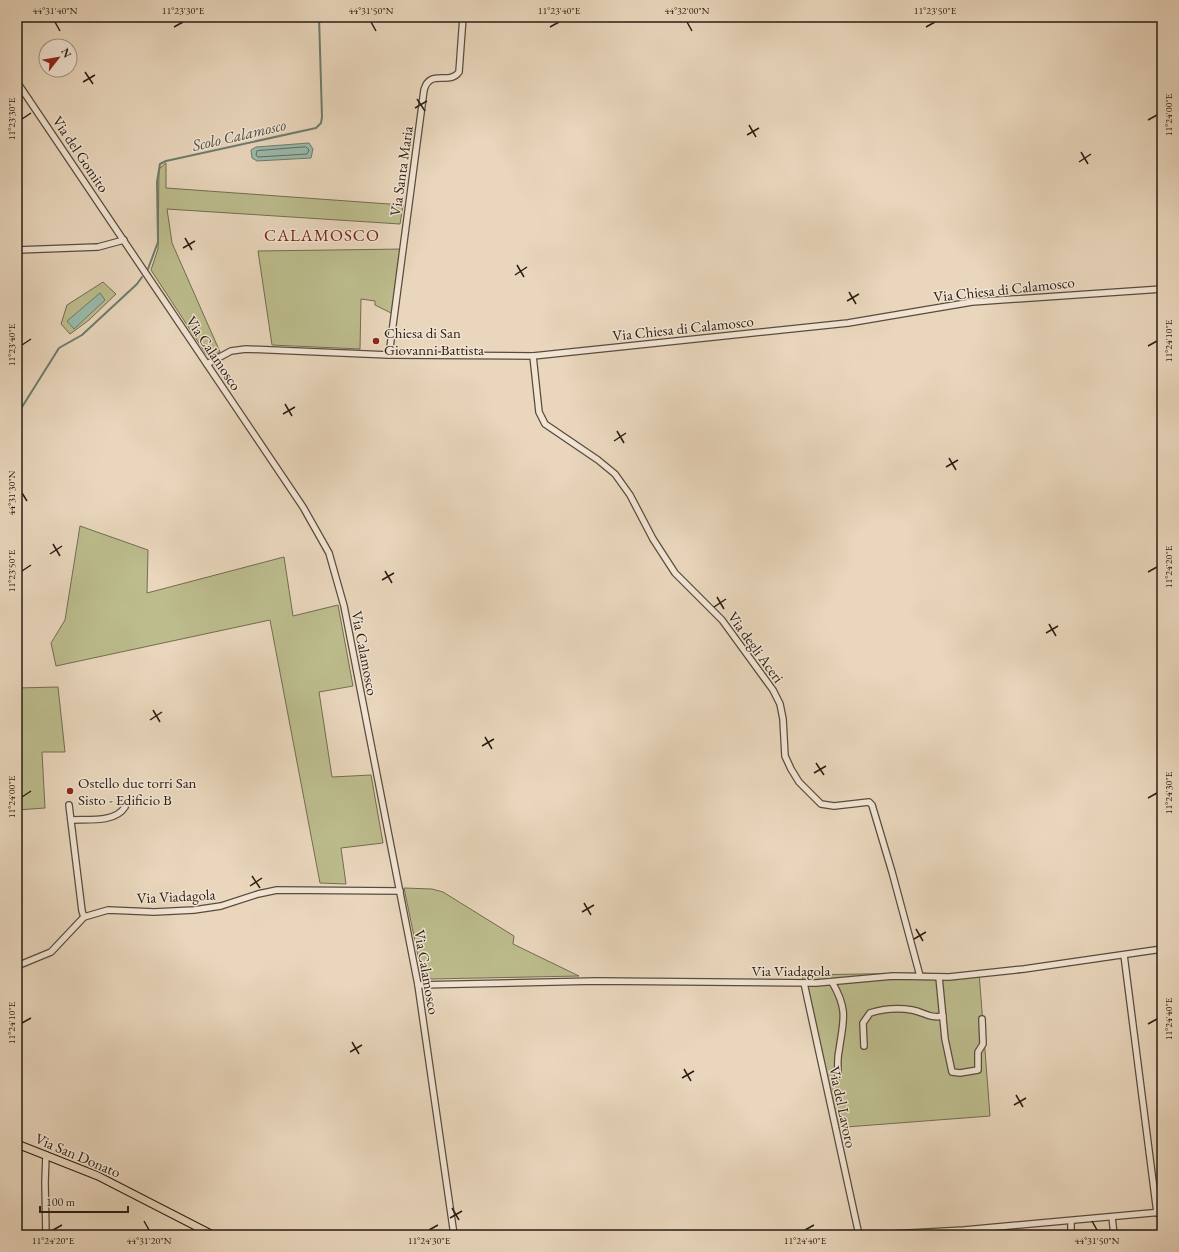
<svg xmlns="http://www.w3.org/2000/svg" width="1179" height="1252" font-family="'EB Garamond',serif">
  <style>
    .green { fill: #bcbc8d; stroke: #726d50 }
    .water { fill: #99baab; stroke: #6c7c6e }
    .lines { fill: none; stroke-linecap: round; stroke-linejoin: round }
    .shore { stroke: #616c5f; stroke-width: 1 }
    .stream { stroke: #6c7c6e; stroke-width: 2 }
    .minor-casing { stroke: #594c3d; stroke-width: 8 }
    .major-casing { stroke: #291e13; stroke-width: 9 }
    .minor { stroke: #f1e4d3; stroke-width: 5.5 }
    .major { stroke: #e9d6bc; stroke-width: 7 }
    .ticks { fill: none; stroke: #291e13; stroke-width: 1.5 }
    .poi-dot { fill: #8f2418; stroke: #f1e4d3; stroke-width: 1.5 }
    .labels { text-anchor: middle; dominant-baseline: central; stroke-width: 3; stroke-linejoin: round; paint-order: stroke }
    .street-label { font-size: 15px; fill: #291e13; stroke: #f1e4d3 }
    .poi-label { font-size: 15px; fill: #291e13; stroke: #f1e4d3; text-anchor: start }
    .water-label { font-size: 16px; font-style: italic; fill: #4b4d41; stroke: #f1e4d3 }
    .quarter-label { font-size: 17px; letter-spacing: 1px; fill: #7a1f14; stroke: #f1e4d3 }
    .neatline { fill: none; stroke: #291e13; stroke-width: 1.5 }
    .ticks-label { font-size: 10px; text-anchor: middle; fill: #291e13 }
  </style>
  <rect width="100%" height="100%" fill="#e9d6bc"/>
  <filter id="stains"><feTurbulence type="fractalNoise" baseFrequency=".005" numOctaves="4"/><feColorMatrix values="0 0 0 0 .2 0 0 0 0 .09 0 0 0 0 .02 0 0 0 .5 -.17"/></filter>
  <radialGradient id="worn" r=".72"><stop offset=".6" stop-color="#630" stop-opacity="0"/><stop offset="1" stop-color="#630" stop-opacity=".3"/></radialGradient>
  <g class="green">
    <path d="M166 163V188L403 205 400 224 167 209 172 243 220 352 213 356 206 354 151 270 158 249 159 169Z"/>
    <path d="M404 249 397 316 375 305V301L361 299 360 349 272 345 258 251Z"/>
    <path d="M103 282 116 294 89 320 70 334 61 324 67 305Z"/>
    <path d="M80 526 148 550 147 593 284 557 293 616 338 605 353 686 319 692 332 777 371 775 383 843 341 848 346 884 320 883 270 620 56 666 51 643 65 620Z"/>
    <path d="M58 687 65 752H42L45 808 17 810V688Z"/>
    <path d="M404 888 432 889 443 892 514 936 513 944 579 976 431 979 422 975Z"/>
    <path d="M979 972 990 1116 833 1128 802 975 922 973 948 975Z"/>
  </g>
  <g class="water">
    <path d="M309 143 313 149 311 158 257 161 252 158 251 150 256 147Z"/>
    <path d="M100 293 105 300 74 329 67 321Z"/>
  </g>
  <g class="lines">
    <path class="shore" d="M306 147 309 150 307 154 258 157 256 155 257 151Z"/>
    <g class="stream">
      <path d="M148 269 158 242 157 182 160 164 166 161 316 128 321 123 322 117 319 17"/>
      <path d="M17 415 59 348 82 335 137 284 142 277"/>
    </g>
    <g class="minor-casing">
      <g id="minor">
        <path d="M17 82 303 507 329 553 344 606 418 985 454 1235"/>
        <path d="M17 250 98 247 124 240"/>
        <path d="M389 355 424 90C430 68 449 86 459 72L463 17"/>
        <path d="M533 356 539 412 545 424 598 460 615 474 630 495 653 539 675 573 722 620 773 690 780 704 783 719 785 756 791 769 799 782 821 804 834 806 869 802 872 805 892 872 920 976"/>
        <path d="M207 364 231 351 246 349 389 355 533 356 848 323 972 302 1162 289"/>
        <path d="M69 805 82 911 84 917"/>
        <path d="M71 820C88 819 115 823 125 807"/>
        <path d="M1124 955 1157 1213"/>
        <path d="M17 966 51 952 84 917 108 910 154 912 194 910 221 906 258 894 277 890 400 891"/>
        <path d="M939 977 945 1039 952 1072 960 1073 978 1070V1052L983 1044 982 1019"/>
        <path d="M832 982C849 1011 843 1021 839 1051 837 1059 838 1068 838 1076"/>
        <path d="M804 983 859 1235"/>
        <path d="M418 985 596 981 816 983 893 976 949 977 1024 969 1162 949"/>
        <path d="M864 1046 863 1023 870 1013C883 1009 899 1008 912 1010 924 1012 930 1019 943 1016"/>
        <path d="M1112 1217 1114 1235"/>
        <path d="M1071 1221V1235"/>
        <path d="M46 1235 45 1182 46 1155"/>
        <path d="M874 1235 964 1230 1162 1212"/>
      </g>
    </g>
    <g class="major-casing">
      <path id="major" d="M17 1144 98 1176 213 1235"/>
    </g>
    <use href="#minor" class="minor"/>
    <use href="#major" class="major"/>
  </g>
  <path class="ticks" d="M55 22 60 31M371 22 376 31M687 22 692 31M174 27 183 22M550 27 559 22M926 27 935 22M85 72 93 84M83 82 95 75M417 99 425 111M415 108 427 101M22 119 31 113M1148 120 1157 115M749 125 756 137M747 135 759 128M1081 152 1088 164M1079 162 1091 154M185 238 192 250M183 248 195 241M517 265 524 277M515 275 527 267M849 292 856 304M847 301 859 294M22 345 31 339M1148 346 1157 341M285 404 292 416M283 414 295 407M617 431 624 443M614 441 626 433M949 458 956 470M946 467 958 460M22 493 27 501M53 544 60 556M50 554 62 546M22 571 31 565M385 571 392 583M1148 572 1157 567M382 580 394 573M717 597 724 609M714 607 726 599M1049 624 1056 636M1046 633 1058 626M153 710 160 722M150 720 162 712M485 737 492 749M482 746 494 739M816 763 824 775M814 773 826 766M22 797 31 791M1148 798 1157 793M252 876 260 888M250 886 262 878M584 903 591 915M582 912 594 905M916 929 923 941M914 939 926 932M22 1023 31 1018M1148 1024 1157 1019M352 1042 359 1054M350 1052 362 1045M684 1069 691 1081M682 1078 694 1071M1016 1095 1023 1107M1014 1105 1026 1098M452 1208 459 1220M450 1218 462 1211M144 1221 149 1230M1092 1221 1097 1230M53 1230 62 1225M429 1230 438 1225M805 1230 814 1225"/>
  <g class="poi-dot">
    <circle cx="376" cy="341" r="4"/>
    <circle cx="70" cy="791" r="4"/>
  </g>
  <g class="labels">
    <g class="street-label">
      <text transform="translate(81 154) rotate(56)">Via del Gomito</text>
      <text transform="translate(401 171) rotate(-82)">Via Santa Maria</text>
      <text transform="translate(1004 289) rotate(-6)">Via Chiesa di Calamosco</text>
      <text transform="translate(683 328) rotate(-6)">Via Chiesa di Calamosco</text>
      <text transform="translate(214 353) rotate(56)">Via Calamosco</text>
      <text transform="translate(756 647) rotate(54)">Via degli Aceri</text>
      <text transform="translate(365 653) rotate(79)">Via Calamosco</text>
      <text transform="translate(176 896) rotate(-3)">Via Viadagola</text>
      <text x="791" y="970">Via Viadagola</text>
      <text transform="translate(427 972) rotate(80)">Via Calamosco</text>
      <text transform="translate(843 1107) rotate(78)">Via del Lavoro</text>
      <text transform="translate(78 1155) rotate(23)">Via San Donato</text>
    </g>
    <g class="poi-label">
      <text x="384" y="332">Chiesa di San<tspan x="384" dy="17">Giovanni Battista</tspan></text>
      <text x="78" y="782">Ostello due torri San<tspan x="78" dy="17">Sisto - Edificio B</tspan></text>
    </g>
    <g class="water-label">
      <text transform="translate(239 135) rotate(-13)">Scolo Calamosco</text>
    </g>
    <g class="quarter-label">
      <text x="322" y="235">CALAMOSCO</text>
    </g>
  </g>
  <rect width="1179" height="1252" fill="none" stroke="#e9d6bc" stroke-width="44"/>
  <g transform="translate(58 58) rotate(59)"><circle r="19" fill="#f1e4d3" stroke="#a19586"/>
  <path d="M0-3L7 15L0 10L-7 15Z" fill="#8f2418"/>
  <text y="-6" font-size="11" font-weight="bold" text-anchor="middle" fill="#291e13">N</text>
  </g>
  <path d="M40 1206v6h88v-6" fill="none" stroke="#291e13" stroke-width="2"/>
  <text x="46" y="1206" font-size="12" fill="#291e13" stroke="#f1e4d3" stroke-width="3" paint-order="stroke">100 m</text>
  <rect x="22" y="22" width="1135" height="1208" class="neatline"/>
  <g class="ticks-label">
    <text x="55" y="14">44°31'40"N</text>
    <text x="183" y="14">11°23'30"E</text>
    <text x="371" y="14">44°31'50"N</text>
    <text x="559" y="14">11°23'40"E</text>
    <text x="687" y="14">44°32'00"N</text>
    <text x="935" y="14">11°23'50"E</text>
    <text transform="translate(1168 115) rotate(-90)" y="4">11°24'00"E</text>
    <text transform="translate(11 119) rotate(-90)" y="4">11°23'30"E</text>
    <text transform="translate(1168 341) rotate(-90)" y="4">11°24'10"E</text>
    <text transform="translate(11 345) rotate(-90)" y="4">11°23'40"E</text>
    <text transform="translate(11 493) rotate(-90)" y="4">44°31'30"N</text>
    <text transform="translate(1168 567) rotate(-90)" y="4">11°24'20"E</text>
    <text transform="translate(11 571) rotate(-90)" y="4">11°23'50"E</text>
    <text transform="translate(1168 793) rotate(-90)" y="4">11°24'30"E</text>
    <text transform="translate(11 797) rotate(-90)" y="4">11°24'00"E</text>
    <text transform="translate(1168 1019) rotate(-90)" y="4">11°24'40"E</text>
    <text transform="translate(11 1023) rotate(-90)" y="4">11°24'10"E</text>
    <text x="53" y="1244">11°24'20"E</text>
    <text x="149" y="1244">44°31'20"N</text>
    <text x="429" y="1244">11°24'30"E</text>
    <text x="805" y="1244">11°24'40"E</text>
    <text x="1097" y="1244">44°31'50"N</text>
  </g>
  <rect width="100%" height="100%" filter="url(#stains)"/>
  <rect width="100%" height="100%" fill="url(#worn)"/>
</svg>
